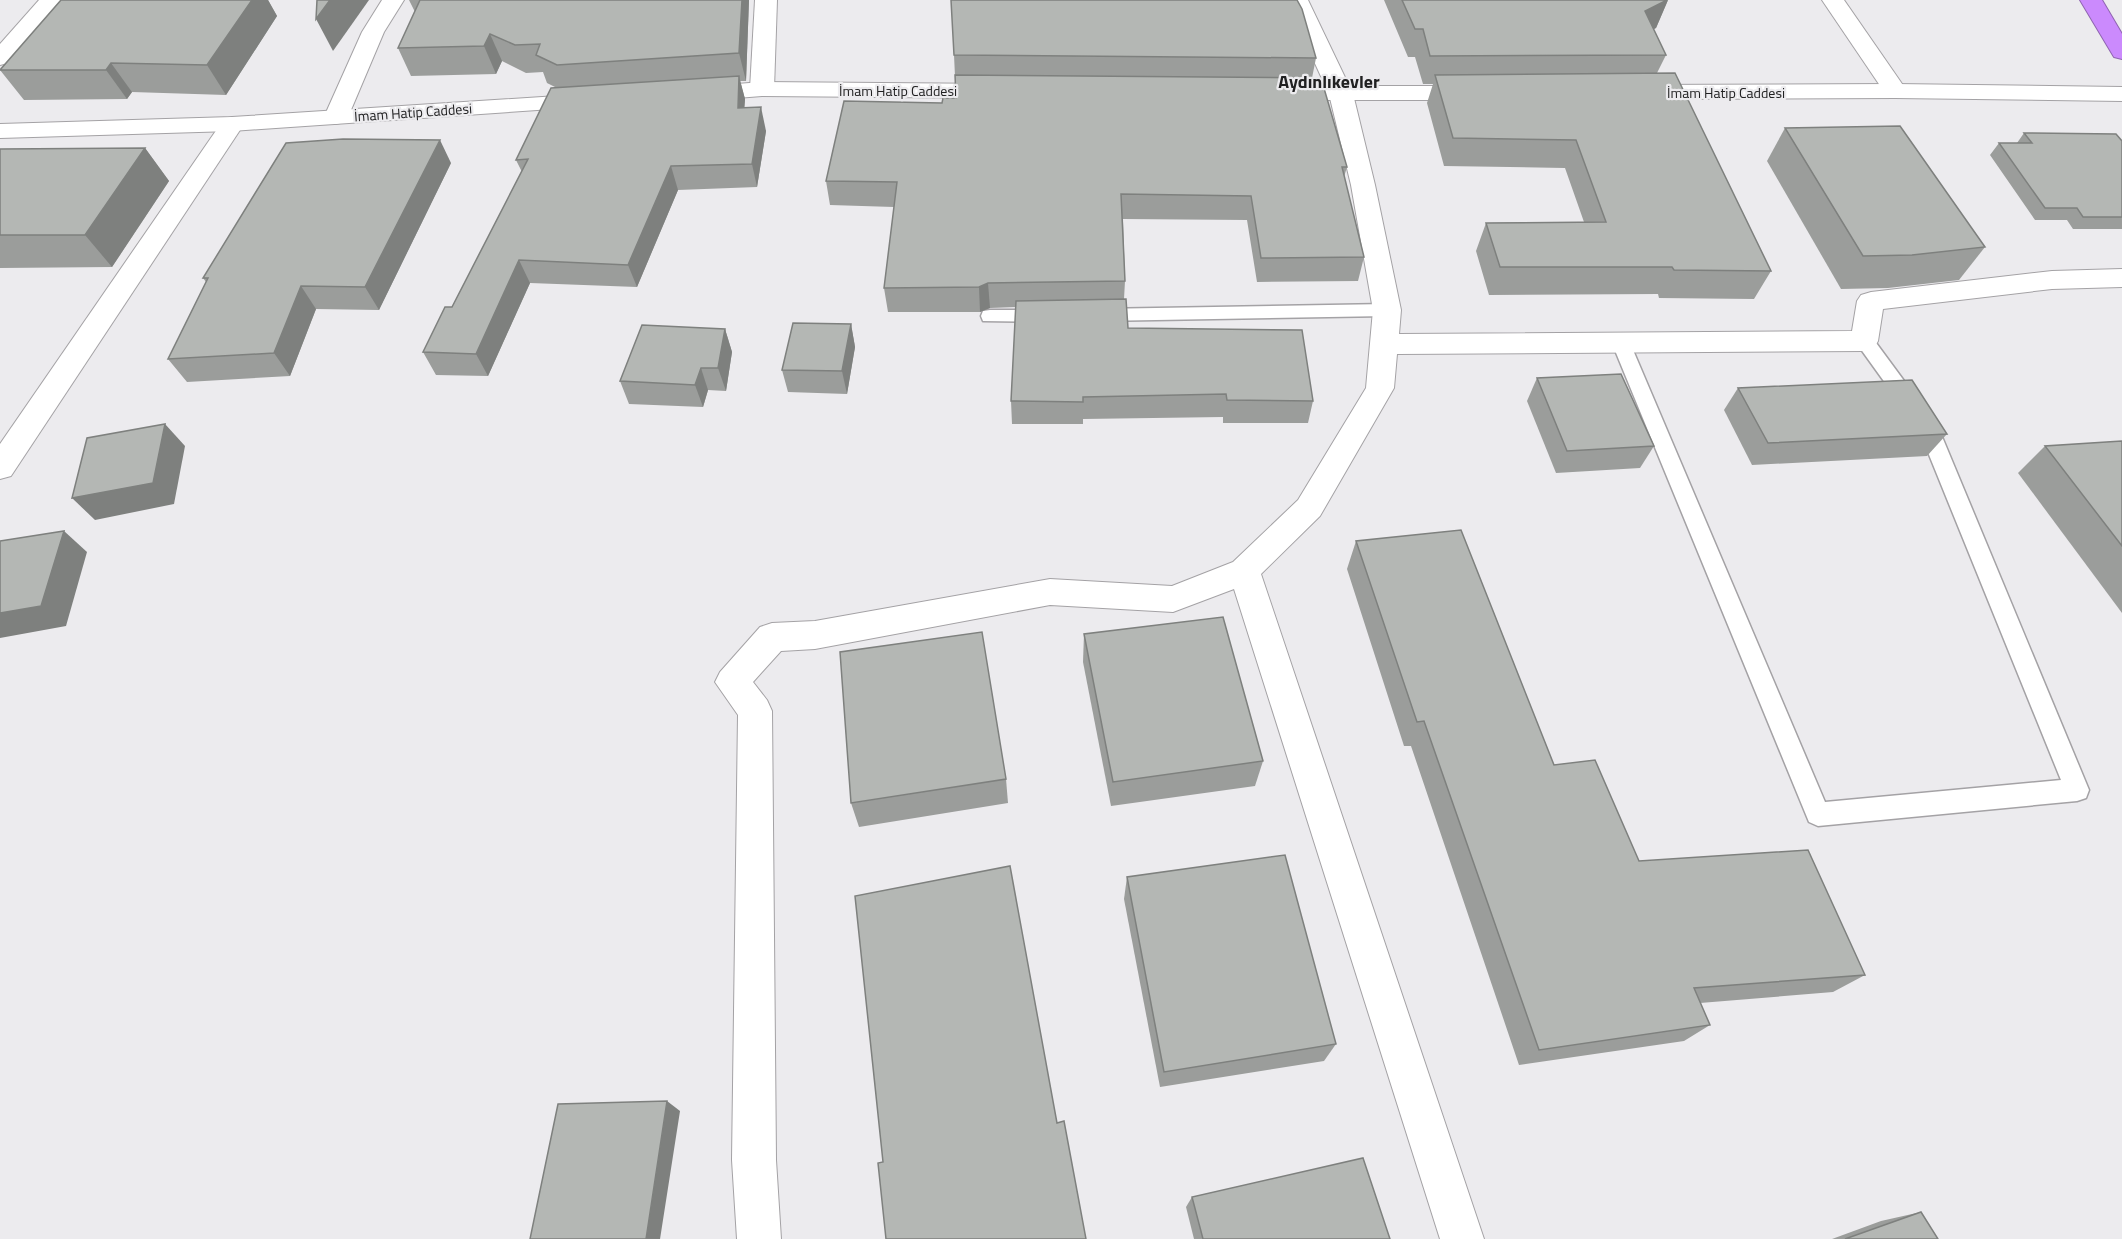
<svg xmlns="http://www.w3.org/2000/svg" width="2122" height="1239" font-family="'Titillium Web',sans-serif">
  <style>
    .lines { fill: none; stroke-linecap: round; stroke-linejoin: round }
    .lane-casing { stroke: #a4a2a5; stroke-width: 3 }
    .street-casing { stroke: #a4a2a5; stroke-width: 2 }
    .secondary-casing { stroke: #a4a2a5; stroke-width: 2 }
    .highway-casing { stroke: #8f65b0; stroke-width: 2 }
    .lane { fill: #fff; fill-rule: evenodd }
    .street { fill: #fff; fill-rule: evenodd }
    .secondary { fill: #fff; fill-rule: evenodd }
    .highway { fill: #cb8afd; fill-rule: evenodd }
    .wall { fill: #9b9d9b }
    .shaded-wall { fill: #7e807e }
    .building { fill: #b4b7b4; stroke: #7e807e; stroke-width: 1.5 }
    .labels { text-anchor: middle; dominant-baseline: central; stroke-width: 4.5; stroke-linejoin: round; paint-order: stroke }
    .far-street-label { font-size: 14px; fill: #202021; stroke: #ecebee }
    .far-district-label { font-size: 18px; font-weight: bold; fill: #202021; stroke: #ecebee }
  </style>
  <rect width="100%" height="100%" fill="#ecebee"/>
  <g class="lines">
    <g class="lane-casing">
      <g id="lane">
        <path d="M1387 304 1394 306 1396 310 1394 314 1387 316 1098 321 1091 320 1089 315 1091 310 1098 309Z"/>
        <path d="M990 310H1044L1051 311 1053 316 1051 321 1044 322 983 321 981 316 983 311Z"/>
        <path d="M1864 334 1871 336 1938 427 2089 790 2086 798 2077 801 1818 826 1809 822 1612 343 1614 338 1621 336 1628 338 1630 343 1825 802 2061 780 1919 430 1855 341 1857 336Z"/>
      </g>
    </g>
    <g class="street-casing">
      <g id="street">
        <path d="M39 0H62L8 63 0 65V44Z"/>
        <path d="M382 0H404L384 32 348 117 344 122 336 124 328 122 324 117 362 32Z"/>
        <path d="M755 0H777L774 89 770 94 762 96 754 94 750 89Z"/>
        <path d="M1286 0H1308L1353 94 1375 185 1401 310 1399 334 1852 331 1857 301 1861 295 1871 292 2052 271 2122 269V287L2052 289 1883 309 1878 341 1874 348 1864 351 1397 354 1394 388 1320 516 1261 574 1484 1239H1440L1234 589 1173 612 1050 605 815 649 781 651 753 682 767 700 772 711 776 1160 781 1239H737L732 1160 738 715 715 682 720 672 760 627 772 623 815 621 1050 579 1172 586 1233 562 1298 500 1366 388 1373 310 1351 185 1329 94Z"/>
        <path d="M1822 0H1844L1907 91 1903 96 1895 98 1887 96Z"/>
        <path d="M232 117 240 119 244 124 11 476 0 479V444L224 119Z"/>
      </g>
    </g>
    <g class="secondary-casing">
      <g id="secondary">
        <path d="M762 82 1001 84 1009 86 1013 91 1009 96 1001 98 762 96 699 101 691 99 687 94 691 89 699 87Z"/>
        <path d="M1895 84 2122 87V101L1895 98 1638 99 1630 97 1626 92 1630 87 1638 85Z"/>
        <path d="M1281 86H1475L1483 88 1487 93 1483 98 1475 100H1281L1273 98 1269 93 1273 88Z"/>
        <path d="M588 94 596 96 600 101 596 106 232 131 0 138V124L232 117Z"/>
      </g>
    </g>
    <g class="highway-casing">
      <path id="highway" d="M2080 0H2102L2122 34V59L2114 57Z"/>
    </g>
    <use href="#lane" class="lane"/>
    <use href="#street" class="street"/>
    <use href="#secondary" class="secondary"/>
    <use href="#highway" class="highway"/>
  </g>
  <g class="wall">
    <path d="M61 0H268L277 16 226 95 132 92 127 99 24 100 0 70Z"/>
    <path d="M409 0H749L746 81H740L745 99 744 108 766 131 757 187 678 190 637 287 530 283 488 376 436 375 423 352 452 307 522 172 516 160 557 88 547 83 543 72 526 73 502 61 496 74 411 76 398 48 415 12Z"/>
    <path d="M1384 0H1668L1656 28 1653 29 1666 55 1657 73 1771 271 1754 299 1659 298 1658 294 1489 295 1476 251 1486 223 1584 222 1565 168 1444 166 1427 103 1433 84H1423L1415 57H1408Z"/>
    <path d="M954 55 1316 58 1312 78 1347 167 1344 177 1364 257 1358 281 1257 282 1247 220 1123 219 1125 281 1124 299 1128 328 1313 401 1308 423H1223V417L1083 419V424H1012L1011 401 1016 307 990 308 980 312H888L884 288 894 207 830 205 826 181 942 103 956 98Z"/>
    <path d="M1785 128 1985 247 1959 280 1888 288 1841 289 1767 161Z"/>
    <path d="M2024 133 2122 141V229H2073L2067 220H2035L1990 155 1999 143H2017Z"/>
    <path d="M145 148 169 181 112 267 0 268V149Z"/>
    <path d="M451 163 379 310 316 309 290 376 187 382 168 359 206 282 203 278Z"/>
    <path d="M851 324 855 347 847 394 788 392 782 370Z"/>
    <path d="M725 329 732 352 726 391 708 390 703 407 629 404 620 381Z"/>
    <path d="M1537 378 1654 446 1640 468 1556 473 1527 401Z"/>
    <path d="M1738 388 1947 434 1927 456 1752 465 1724 410Z"/>
    <path d="M2122 441V613L2018 473 2045 446Z"/>
    <path d="M1356 541 1639 861 1865 975 1833 992 1700 1003 1710 1025 1684 1041 1519 1065 1411 746H1404L1347 569Z"/>
    <path d="M1084 634 1263 761 1255 786 1111 806 1083 662Z"/>
    <path d="M1006 779 1008 803 859 827 851 803Z"/>
    <path d="M1127 877 1336 1044 1324 1061 1160 1087 1124 899Z"/>
    <path d="M1192 1197 1390 1239H1194L1186 1207Z"/>
    <path d="M1921 1212 1938 1239H1832L1881 1221Z"/>
  </g>
  <g class="shaded-wall">
    <path d="M252 0H268L277 16 226 95 207 65Z"/>
    <path d="M330 0H369L333 51 316 19Z"/>
    <path d="M742 0H749L746 81 739 53Z"/>
    <path d="M1668 0 1656 28 1633 40 1645 11Z"/>
    <path d="M490 34 502 61 496 74 484 46Z"/>
    <path d="M111 63 132 92 127 99 106 70Z"/>
    <path d="M739 76 745 99 743 131 738 108Z"/>
    <path d="M761 107 766 131 757 187 752 164Z"/>
    <path d="M440 140 451 163 379 310 365 287Z"/>
    <path d="M145 148 169 181 112 267 85 235Z"/>
    <path d="M671 166 678 190 637 287 628 265Z"/>
    <path d="M519 260 530 283 488 376 476 354Z"/>
    <path d="M988 283 990 308 980 312 979 287Z"/>
    <path d="M301 286 316 309 290 376 274 353Z"/>
    <path d="M851 324 855 347 847 394 842 371Z"/>
    <path d="M725 329 732 352 726 391 718 368Z"/>
    <path d="M701 368 708 390 703 407 695 385Z"/>
    <path d="M165 424 185 446 174 504 95 520 72 498Z"/>
    <path d="M64 531 87 552 66 626 0 638V613Z"/>
    <path d="M667 1101 680 1111 660 1239H646Z"/>
  </g>
  <g class="building">
    <path d="M61 0H252L207 65 111 63 106 70H0Z"/>
    <path d="M317 0H330L316 19Z"/>
    <path d="M419 0H742L739 53 557 65 536 55 540 44 515 45 490 34 484 46 398 48 420 0Z"/>
    <path d="M951 0H1297L1302 9 1316 58 954 55Z"/>
    <path d="M1402 0H1667L1645 11 1666 55 1430 56 1423 29H1415Z"/>
    <path d="M1675 73 1771 271 1674 270 1672 267H1500L1486 223 1606 222 1576 140 1453 138 1435 75Z"/>
    <path d="M955 75 1321 78 1347 167H1342L1364 257 1261 258 1251 196 1121 194 1125 281 988 283 979 287 884 288 897 182 826 181 844 101 942 103 943 98H956Z"/>
    <path d="M739 76 738 108 761 107 752 164 671 166 628 265 519 260 476 354 423 352 445 307H452L528 159 516 160 551 88Z"/>
    <path d="M1900 126 1985 247 1912 255 1863 256 1785 128Z"/>
    <path d="M2024 133 2116 134 2122 141V217H2083L2077 208H2045L1999 143H2032Z"/>
    <path d="M343 139 440 140 365 287 301 286 274 353 168 359 208 278H203L286 143Z"/>
    <path d="M145 148 85 235H0V149Z"/>
    <path d="M1126 299 1128 328 1302 330 1313 401 1227 400 1226 394 1083 397V402L1011 401 1016 301Z"/>
    <path d="M793 323 851 324 842 371 782 370Z"/>
    <path d="M642 325 725 329 718 368H701L695 385 620 381Z"/>
    <path d="M1621 374 1654 446 1567 451 1537 378Z"/>
    <path d="M1912 380 1947 434 1768 443 1738 388Z"/>
    <path d="M165 424 153 483 72 498 87 438Z"/>
    <path d="M2122 441V546L2045 446Z"/>
    <path d="M1461 530 1554 765 1595 760 1639 861 1808 850 1865 975 1694 988 1710 1025 1539 1050 1424 721 1417 722 1356 541Z"/>
    <path d="M64 531 41 606 0 613V541Z"/>
    <path d="M1223 617 1263 761 1113 782 1084 634Z"/>
    <path d="M982 632 1006 779 851 803 840 652Z"/>
    <path d="M1285 855 1336 1044 1164 1072 1127 877Z"/>
    <path d="M1010 866 1057 1123 1064 1121 1086 1239H886L878 1163 883 1162 855 896Z"/>
    <path d="M667 1101 646 1239H530L558 1104Z"/>
    <path d="M1363 1158 1390 1239H1203L1192 1197Z"/>
    <path d="M1921 1212 1938 1239H1845Z"/>
  </g>
  <g class="labels">
    <g class="far-street-label">
      <text x="898" y="90">İmam Hatip Caddesi</text>
      <text x="1726" y="92">İmam Hatip Caddesi</text>
      <text transform="translate(413 112) rotate(-4)">İmam Hatip Caddesi</text>
    </g>
    <g class="far-district-label">
      <text x="1329" y="81">Aydınlıkevler</text>
    </g>
  </g>
</svg>
